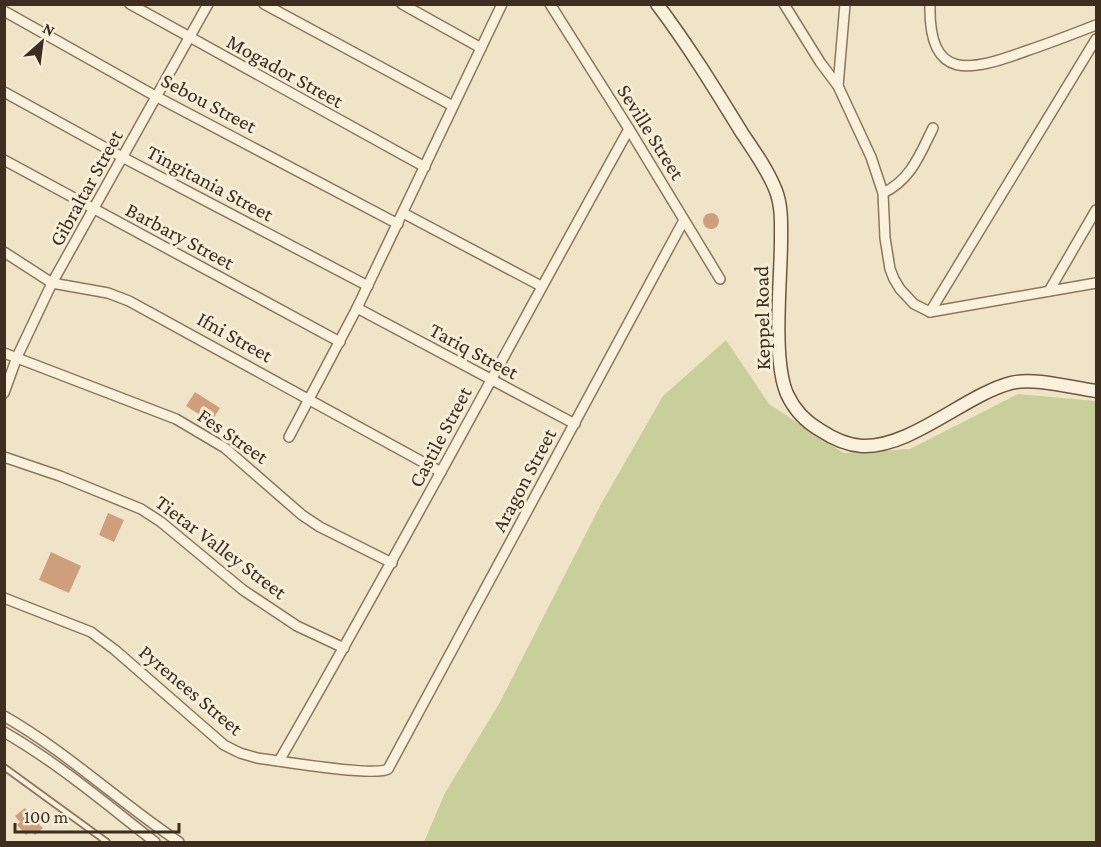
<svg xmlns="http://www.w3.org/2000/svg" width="1101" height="847" font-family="'Crimson Pro',serif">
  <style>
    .green { fill: #c9cf9b }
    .building { fill: #cf9f7d }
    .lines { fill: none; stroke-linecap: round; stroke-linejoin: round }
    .lane-casing { stroke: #8d765c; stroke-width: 8 }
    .street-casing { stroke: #8d765c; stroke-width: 12 }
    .secondary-casing { stroke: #6f573f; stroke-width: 15 }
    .lane { stroke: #faf1dc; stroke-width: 4.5 }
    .street { stroke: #faf1dc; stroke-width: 9 }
    .secondary { stroke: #faf1dc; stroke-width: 12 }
    .labels { text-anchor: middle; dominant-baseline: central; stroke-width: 6; stroke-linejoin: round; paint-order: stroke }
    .street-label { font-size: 21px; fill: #3d2e20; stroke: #f7eed8 }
  </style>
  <rect width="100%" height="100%" fill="#f0e4c8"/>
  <path class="green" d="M726 340 769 404 844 453 910 449 1018 394 1096 401V842H424L445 793 500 702 601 504 663 396Z"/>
  <g class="building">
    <circle cx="711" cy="221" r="8"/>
    <path d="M195 392 220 408 211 422 186 406Z"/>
    <path d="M108 513 124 520 114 542 99 535Z"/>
    <path d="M51 552 81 566 69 593 39 580Z"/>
    <path d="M25 808 29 813 34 809 43 819 38 823 43 828 35 835 31 831 26 835 17 825 20 822 15 816Z"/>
  </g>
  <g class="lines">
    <g class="lane-casing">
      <path id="lane" d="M4 767 107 842"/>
    </g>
    <g class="street-casing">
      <g id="street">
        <path d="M130 4 425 167"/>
        <path d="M264 4 453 106"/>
        <path d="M402 4 481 48"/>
        <path d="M550 4 629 129 720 279"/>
        <path d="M784 4 820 62 838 86 871 157 883 193 885 238 890 269 894 279 900 289 914 304 930 312 1096 283"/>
        <path d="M930 4C928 83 971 71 1026 51 1050 43 1073 34 1096 25"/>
        <path d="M4 11 157 97 398 224"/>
        <path d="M838 86 845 4"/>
        <path d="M4 92 124 158 368 286"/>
        <path d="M4 160 340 342"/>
        <path d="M883 193C911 180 920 154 933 128"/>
        <path d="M403 213 541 286"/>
        <path d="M4 252 52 283 108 293 129 301 441 472"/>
        <path d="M1049 291 1096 210"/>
        <path d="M357 308 575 424"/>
        <path d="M930 312 1096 39"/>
        <path d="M4 353 176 419 225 448 302 515 320 527 392 563"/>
        <path d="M4 393 17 357 52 283 208 4"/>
        <path d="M289 437 357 308 502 4"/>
        <path d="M4 457 60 476 141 509 161 522 243 590 297 626 344 648"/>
        <path d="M4 598 91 632 115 650 224 745 240 753 257 758C279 761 374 777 388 769L684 220"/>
        <path d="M4 716C67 752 119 802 179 842"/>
        <path d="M4 732C58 763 106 804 155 842"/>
        <path d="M279 761C400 552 512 339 629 129"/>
      </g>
    </g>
    <g class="secondary-casing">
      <path id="secondary" d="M657 4C688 45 715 89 742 133 754 151 768 170 776 191 782 207 781 224 781 241 781 281 772 359 787 394 794 409 806 422 820 430 832 438 847 445 862 446 911 448 965 395 1011 383 1035 377 1072 388 1096 391"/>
    </g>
    <use href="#lane" class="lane"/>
    <use href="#street" class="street"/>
    <use href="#secondary" class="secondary"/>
  </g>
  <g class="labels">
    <g class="street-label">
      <text transform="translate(285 71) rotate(29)">Mogador Street</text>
      <text transform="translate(209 103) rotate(28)">Sebou Street</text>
      <text transform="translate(651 132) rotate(58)">Seville Street</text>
      <text transform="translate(210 183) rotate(28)">Tingitania Street</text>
      <text transform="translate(86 188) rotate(-61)">Gibraltar Street</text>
      <text transform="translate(180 236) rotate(28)">Barbary Street</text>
      <text transform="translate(762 318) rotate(-91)">Keppel Road</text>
      <text transform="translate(235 337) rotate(29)">Ifni Street</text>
      <text transform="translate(474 351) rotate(28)">Tariq Street</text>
      <text transform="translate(233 436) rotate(35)">Fes Street</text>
      <text transform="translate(440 437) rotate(-62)">Castile Street</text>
      <text transform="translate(524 480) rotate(-62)">Aragon Street</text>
      <text transform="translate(221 547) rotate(37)">Tietar Valley Street</text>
      <text transform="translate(191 690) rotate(40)">Pyrenees Street</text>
    </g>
  </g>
  <rect width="1101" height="847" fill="none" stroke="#3d2e20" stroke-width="12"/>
  <g transform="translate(42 42) rotate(28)" stroke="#f7eed8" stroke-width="4.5" paint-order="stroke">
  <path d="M0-4.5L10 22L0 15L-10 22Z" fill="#3d2e20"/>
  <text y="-9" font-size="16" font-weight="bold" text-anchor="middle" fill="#3d2e20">N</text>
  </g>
  <path d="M15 823v9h164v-9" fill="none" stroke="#3d2e20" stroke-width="3"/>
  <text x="24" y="823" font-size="18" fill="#3d2e20" stroke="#f7eed8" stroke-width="4.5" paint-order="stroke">100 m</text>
</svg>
